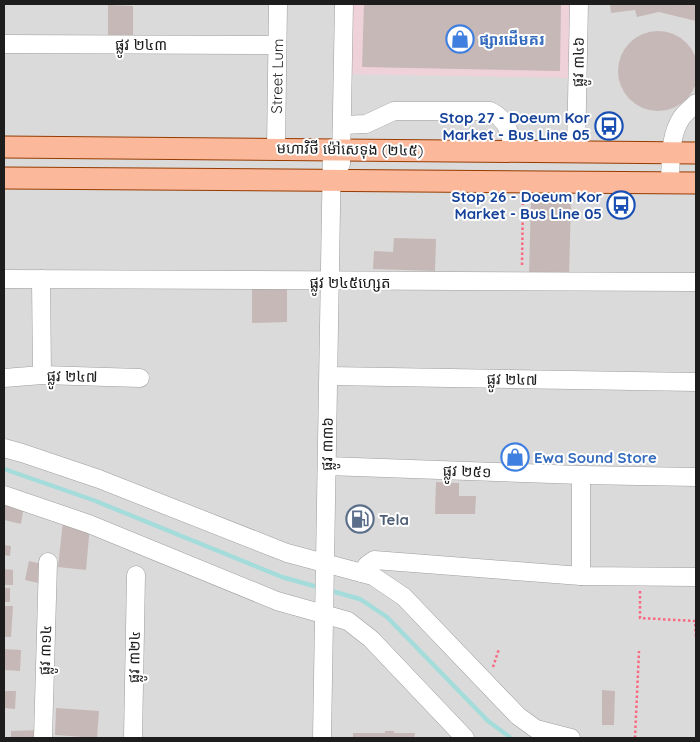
<svg xmlns="http://www.w3.org/2000/svg" width="700" height="742" font-family="Quicksand,'Noto Sans Khmer',sans-serif">
  <style>
    .residential { fill: #dbdada }
    .commercial { fill: #efd2d9 }
    .lines { fill: none; stroke-linecap: round; stroke-linejoin: round }
    .stream { stroke: #a3dcda; stroke-width: 4.5 }
    .building { fill: #c6b8b6 }
    .minor-casing { stroke: #9e9e9e; stroke-width: 19 }
    .major-casing { stroke: #963c00; stroke-width: 23 }
    .path { stroke: #f96981; stroke-width: 2.5; stroke-dasharray: 2.5 2.5; stroke-linecap: butt }
    .minor { stroke: #fff; stroke-width: 18 }
    .major { stroke: #fbb89b; stroke-width: 21 }
    .labels { text-anchor: middle; dominant-baseline: central; stroke-width: 4; stroke-linejoin: round; paint-order: stroke }
    .shop-label { font-size: 15px; font-weight: bold; fill: #366cbe; stroke: #fff; text-anchor: start }
    .street-label { font-size: 15px; fill: #1d1d1d; stroke: #fff }
    .transit-label { font-size: 15px; font-weight: bold; fill: #164399; stroke: #fff; text-anchor: end }
    .service-label { font-size: 15px; font-weight: bold; fill: #4e5e75; stroke: #fff; text-anchor: start }
  </style>
  <rect width="100%" height="100%" fill="#eee8e3"/>
  <rect class="residential" x="4" y="4" width="692" height="734"/>
  <path class="commercial" d="M350 4H571V78L349 74Z"/>
  <g class="lines">
    <g class="stream">
      <path d="M4 469 93 500 282 577 321 588"/>
      <path d="M328 590 360 599 387 617 488 721 511 738"/>
    </g>
  </g>
  <g class="building">
    <path d="M364 4H561L560 71 362 67Z"/>
    <path d="M610 4H696V21L659 12 637 17 635 10 611 13Z"/>
    <path d="M108 5 133 6V40H108Z"/>
    <circle cx="658" cy="71" r="40"/>
    <path d="M531 201 571 202 569 275 529 274Z"/>
    <path d="M394 238 436 239 435 271 373 269 374 251 393 252Z"/>
    <path d="M252 289H287V322L252 323Z"/>
    <path d="M436 482 459 483V496H476L475 514H435Z"/>
    <path d="M4 501 24 505 21 524 4 520Z"/>
    <path d="M63 521 90 525 86 570 58 567Z"/>
    <path d="M4 545 11 546 10 556 4 555Z"/>
    <path d="M29 561 47 565 43 584 25 580Z"/>
    <path d="M4 569 13 570V585H4Z"/>
    <rect x="4" y="588" width="6" height="14"/>
    <path d="M4 606H13L11 637H4Z"/>
    <path d="M4 649 21 650 20 671 4 670Z"/>
    <path d="M602 690 615 691 614 725H602Z"/>
    <path d="M4 691H16L15 709 4 708Z"/>
    <path d="M56 708 99 711 97 738 55 735Z"/>
    <path d="M39 730 40 738H11V731Z"/>
    <path d="M385 731H394V733H415L414 738H353V733H385Z"/>
  </g>
  <g class="lines">
    <g class="minor-casing">
      <g id="minor">
        <path d="M4 44 277 45"/>
        <path d="M342 125 366 124 394 111H490C507 119 511 134 513 151"/>
        <path d="M276 149 278 4"/>
        <path d="M576 151 579 4"/>
        <path d="M341 164 344 4"/>
        <path d="M670 183C671 161 669 136 682 117 686 112 692 107 696 103"/>
        <path d="M4 279 696 282"/>
        <path d="M41 279 42 375"/>
        <path d="M329 376 696 382"/>
        <path d="M4 378 42 375 140 378"/>
        <path d="M4 448 22 453 99 479 287 553 373 576 404 597 518 716 536 729 571 738"/>
        <path d="M327 466 581 475 696 477"/>
        <path d="M581 475V576"/>
        <path d="M4 495 89 524 277 601 348 621 371 639 465 738"/>
        <path d="M362 573 367 565 374 560 581 576 696 577"/>
        <path d="M43 738 48 562"/>
        <path d="M133 738 136 575"/>
        <path d="M322 738 332 150"/>
      </g>
    </g>
    <g class="major-casing">
      <g id="major">
        <path d="M4 147 696 153"/>
        <path d="M4 178 696 183"/>
      </g>
    </g>
    <g class="path">
      <path d="M522 265 523 198"/>
      <path d="M640 591V618L695 621 696 638"/>
      <path d="M493 667 499 649"/>
      <path d="M635 738 639 651"/>
    </g>
    <use href="#minor" class="minor"/>
    <use href="#major" class="major"/>
  </g>
  <defs>
    <g id="shop-ring" transform="scale(1.4375)"><circle r="9.5" fill="#fff" stroke="#3f7fe0" stroke-width="1.5"/><path d="M-5-2.5h2.3a2.7 3.5 0 0 1 5.4 0H5L5.5 6h-11ZM-1.5-2.5h3a1.5 2.3 0 0 0-3 0Z" fill="#3f7fe0"/></g>
    <g id="bus-ring" transform="scale(1.4375)"><circle r="9.5" fill="#fff" stroke="#1a4fb4" stroke-width="1.5"/><path d="M-5-6H5V4H4V6H2V4H-2V6H-4V4H-5ZM-3.5-4V0h7V-4ZM-3.5 1.2v1.5H-2V1.2ZM2 1.2v1.5H3.5V1.2Z" fill="#1a4fb4"/></g>
    <g id="fuel-ring" transform="scale(1.4375)"><circle r="9.5" fill="#fff" stroke="#5c6f8a" stroke-width="1.5"/><path d="M-5.5-6h7V0h2V4h1.3V-2.5L3-4.5l.8-.8L6-3V5H2.5V1h-1V6h-7ZM-4.2-4.7v3.2H.2V-4.7Z" fill="#5c6f8a"/></g>
  </defs>
  <g fill-rule="evenodd">
    <use href="#shop-ring" x="460" y="39"/>
    <use href="#bus-ring" x="609" y="126"/>
    <use href="#bus-ring" x="621" y="205"/>
    <use href="#shop-ring" x="515" y="457"/>
    <use href="#fuel-ring" x="360" y="519"/>
  </g>
  <g class="labels">
    <g class="shop-label">
      <text x="479" y="39">ផ្សារដើមគរ</text>
      <text x="534" y="457">Ewa Sound Store</text>
    </g>
    <g class="street-label">
      <text x="141" y="44">ផ្លូវ ២៤៣</text>
      <text transform="translate(578 62) rotate(-89)">ផ្លូវ ៣៤៦</text>
      <text transform="translate(277 76) rotate(-89)">Street Lum</text>
      <text transform="translate(350 149) rotate(1)">មហាវិថី ម៉ៅសេទុង (២៤៥)</text>
      <text x="350" y="282">ផ្លូវ ២៤៥ហ្សេត</text>
      <text transform="translate(72 376) rotate(1)">ផ្លូវ ២៤៧</text>
      <text transform="translate(512 379) rotate(1)">ផ្លូវ ២៤៧</text>
      <text transform="translate(327 444) rotate(-89)">ផ្លូវ ៣៣៦</text>
      <text transform="translate(467 471) rotate(2)">ផ្លូវ ២៥១</text>
      <text transform="translate(45 650) rotate(-88)">ផ្លូវ ៣១៤</text>
      <text transform="translate(134 657) rotate(-89)">ផ្លូវ ៣២៤</text>
    </g>
    <g class="transit-label">
      <text x="590" y="117">Stop 27 - Doeum Kor<tspan x="590" dy="17">Market - Bus Line 05</tspan></text>
      <text x="602" y="196">Stop 26 - Doeum Kor<tspan x="602" dy="17">Market - Bus Line 05</tspan></text>
    </g>
    <g class="service-label">
      <text x="379" y="519">Tela</text>
    </g>
  </g>
  <rect width="700" height="742" fill="none" stroke="#1d1d1d" stroke-width="10"/>
</svg>
